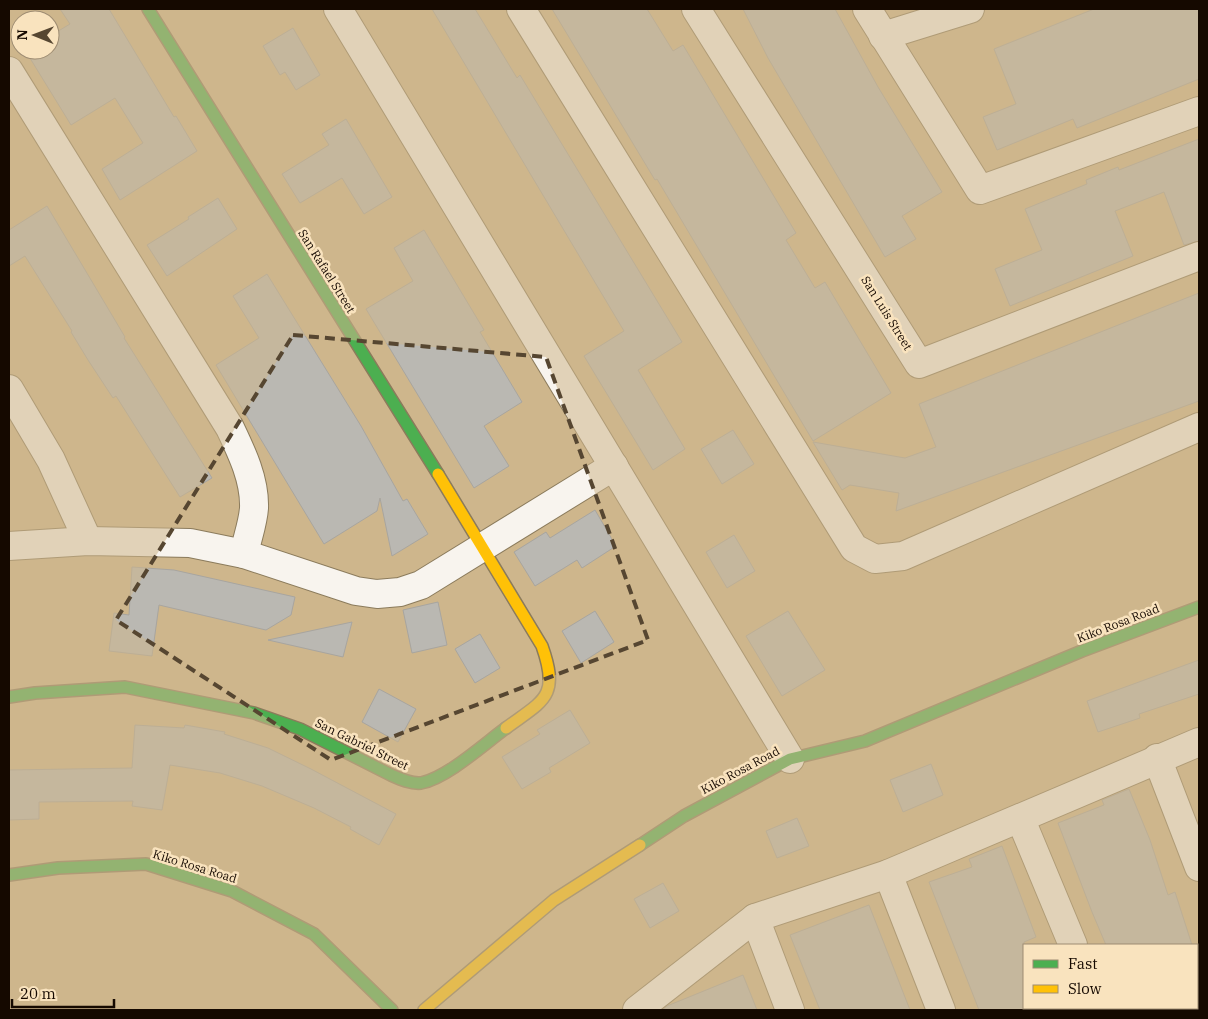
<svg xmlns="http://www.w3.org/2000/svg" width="1208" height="1019" font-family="'IBM Plex Serif',serif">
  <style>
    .building { fill: #bab8b2; stroke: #a8a59f }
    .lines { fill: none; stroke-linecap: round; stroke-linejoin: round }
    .street-casing { stroke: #8b7b5c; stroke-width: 30 }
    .fast-casing { stroke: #8b7b5c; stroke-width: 14 }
    .slow-casing { stroke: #8b7b5c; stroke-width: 14 }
    .street { stroke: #f8f4ee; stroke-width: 28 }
    .fast { stroke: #4caf50; stroke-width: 11 }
    .slow { stroke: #ffc107; stroke-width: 11 }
    .marked { fill: none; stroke: #564631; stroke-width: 4; stroke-dasharray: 10 6; stroke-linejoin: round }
    .labels { text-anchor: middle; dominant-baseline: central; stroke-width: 5; stroke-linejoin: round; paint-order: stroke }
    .street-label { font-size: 12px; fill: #150900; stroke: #f9e3be }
  </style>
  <rect width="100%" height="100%" fill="#ceb68c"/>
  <g class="building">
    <path d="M60 9H109L174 117 176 116 197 151 120 200 102 169 143 143 115 98 71 125 25 50H50V36L70 24Z"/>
    <path d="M432 9H475L517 78 520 75 682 342 638 370 685 449 653 470 584 356 624 331Z"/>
    <path d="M552 9H647L673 51 683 45 796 233 786 240 815 288 825 282 891 393 813 441 657 179 655 180Z"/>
    <path d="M743 9H835L878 87 942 192 902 216 916 239 885 257 768 58Z"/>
    <path d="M1094 9H1199V79L1077 128 1073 119 997 150 983 117 1016 104 994 49Z"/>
    <path d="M293 28 320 75 296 90 285 72 280 75 263 46Z"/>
    <path d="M346 119 392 197 364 214 342 178 300 203 282 174 329 145 322 134Z"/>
    <path d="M1199 139V241L1184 245 1164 192 1115 211 1133 256 1010 306 995 269 1042 250 1025 209 1087 184 1086 180 1118 167 1119 170Z"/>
    <path d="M218 198 237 229 167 276 147 245 189 219 188 217Z"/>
    <path d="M47 206 125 337 124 338 212 478 180 497 116 396 113 398 88 360 71 332 72 331 25 256 9 266V230Z"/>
    <path d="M424 230 484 330 480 332 522 402 484 426 509 466 474 488 366 309 413 281 394 248Z"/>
    <path d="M267 274 361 426 403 501 407 499 428 534 392 556 380 498 377 511 324 544 216 365 259 338 233 296Z"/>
    <path d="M1199 293V401L896 511 899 493 850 485 842 490 813 442 905 458 936 447 919 404Z"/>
    <path d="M733 430 754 464 722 484 701 449Z"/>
    <path d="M595 510 616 546 582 568 577 560 535 586 514 552 546 532 550 538Z"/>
    <path d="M734 535 755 571 727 588 706 552Z"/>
    <path d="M132 567 174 570 295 597 291 615 266 630 159 605 152 656 109 651 114 613 129 615Z"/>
    <path d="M438 602 447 645 412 653 403 610Z"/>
    <path d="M595 611 614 642 581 663 562 631Z"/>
    <path d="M788 611 825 670 782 696 746 636Z"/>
    <path d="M352 622 343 657 268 640Z"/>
    <path d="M480 634 500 668 475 683 455 649Z"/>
    <path d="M1199 660V694L1139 714 1140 718 1098 732 1087 701Z"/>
    <path d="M379 689 416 709 398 742 362 722Z"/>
    <path d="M570 710 590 743 549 768 551 772 522 789 502 757 540 734 537 730Z"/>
    <path d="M135 725 184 728 185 725 225 732 224 734 268 748 311 769 396 814 379 845 350 829 351 827 314 808 262 786 220 773 170 765 162 810 132 806 133 801 39 802V819L9 820V770L132 768Z"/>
    <path d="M931 764 943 795 903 812 890 780Z"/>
    <path d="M1129 789 1150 840 1168 895 1175 892 1192 945H1106L1092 912 1058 823 1104 805 1102 800Z"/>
    <path d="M797 818 809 846 777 858 766 831Z"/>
    <path d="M1002 846 1036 937 1024 942V1010H979L929 882 972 867 969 859Z"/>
    <path d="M663 883 679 911 650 928 634 899Z"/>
    <path d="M869 905 910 1010H820L790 935Z"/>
    <path d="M743 975 757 1010H662L667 1006Z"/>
  </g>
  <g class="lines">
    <g class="street-casing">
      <g id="street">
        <path d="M338 9 790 759"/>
        <path d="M521 9 854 548 875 559 903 556 1199 427"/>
        <path d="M696 9 919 364 1199 256"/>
        <path d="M867 9 980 190 1199 111"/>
        <path d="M883 36 970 9"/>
        <path d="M9 71 230 428C242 453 255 480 254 508 253 523 247 539 244 554"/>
        <path d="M9 389 51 460 88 541"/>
        <path d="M9 546 88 541 190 543 244 554 356 591 377 594 400 592 421 585 614 466"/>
        <path d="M1157 758 1199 867"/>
        <path d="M1021 820 1073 945"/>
        <path d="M888 874 941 1010"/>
        <path d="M755 918 790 1010"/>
        <path d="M1099 1008 1100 1010"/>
        <path d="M637 1010 755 918 888 874 1199 742"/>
      </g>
    </g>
    <g class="fast-casing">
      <g id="fast">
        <path d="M148 9 438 474"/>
        <path d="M9 697 35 693 125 687 254 713 300 729 391 775C400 779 411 784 421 783 447 778 484 744 506 728"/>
        <path d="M640 845 684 816 790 759 865 741 1082 651 1199 607"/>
        <path d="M9 875 58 868 146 864 232 891 314 934 392 1010"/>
      </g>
    </g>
    <g class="slow-casing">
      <g id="slow">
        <path d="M438 474 542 646C560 697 544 700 506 728"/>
        <path d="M424 1010 554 900 640 845"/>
      </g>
    </g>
    <use href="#street" class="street"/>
    <use href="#fast" class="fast"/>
    <use href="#slow" class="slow"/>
  </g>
  <path d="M0 0H1208V1019H0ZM293 335 546 357 648 640 331 760 116 620Z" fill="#ceb68c" fill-opacity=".55" fill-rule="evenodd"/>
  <path class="marked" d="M293 335 546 357 648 640 331 760 116 620Z"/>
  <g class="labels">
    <g class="street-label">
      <text transform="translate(327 271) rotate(58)">San Rafael Street</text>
      <text transform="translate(887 313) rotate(58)">San Luis Street</text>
      <text transform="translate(1118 623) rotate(-21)">Kiko Rosa Road</text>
      <text transform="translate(362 744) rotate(26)">San Gabriel Street</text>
      <text transform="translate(740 770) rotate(-28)">Kiko Rosa Road</text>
      <text transform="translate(195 866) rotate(17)">Kiko Rosa Road</text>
    </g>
  </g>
  <rect width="1208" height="1019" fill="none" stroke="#150900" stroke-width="20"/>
  <rect x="1023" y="944" width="175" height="65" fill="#f9e3be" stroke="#9e8c72"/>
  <rect x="1033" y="960" width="25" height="8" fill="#4caf50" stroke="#9e8c72"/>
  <text x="1068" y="969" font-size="15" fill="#150900">Fast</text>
  <rect x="1033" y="985" width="25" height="8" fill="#ffc107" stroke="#9e8c72"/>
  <text x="1068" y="994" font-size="15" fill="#150900">Slow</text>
  <g transform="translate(35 35) rotate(271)"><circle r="24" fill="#f9e3be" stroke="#9e8c72"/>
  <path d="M0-4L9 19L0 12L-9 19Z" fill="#564631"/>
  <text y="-8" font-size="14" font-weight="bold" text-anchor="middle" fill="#150900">N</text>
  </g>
  <path d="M12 999v8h102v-8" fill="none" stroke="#150900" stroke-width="2.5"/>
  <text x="20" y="999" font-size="15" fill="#150900" stroke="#f9e3be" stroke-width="4" paint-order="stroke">20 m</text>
</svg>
